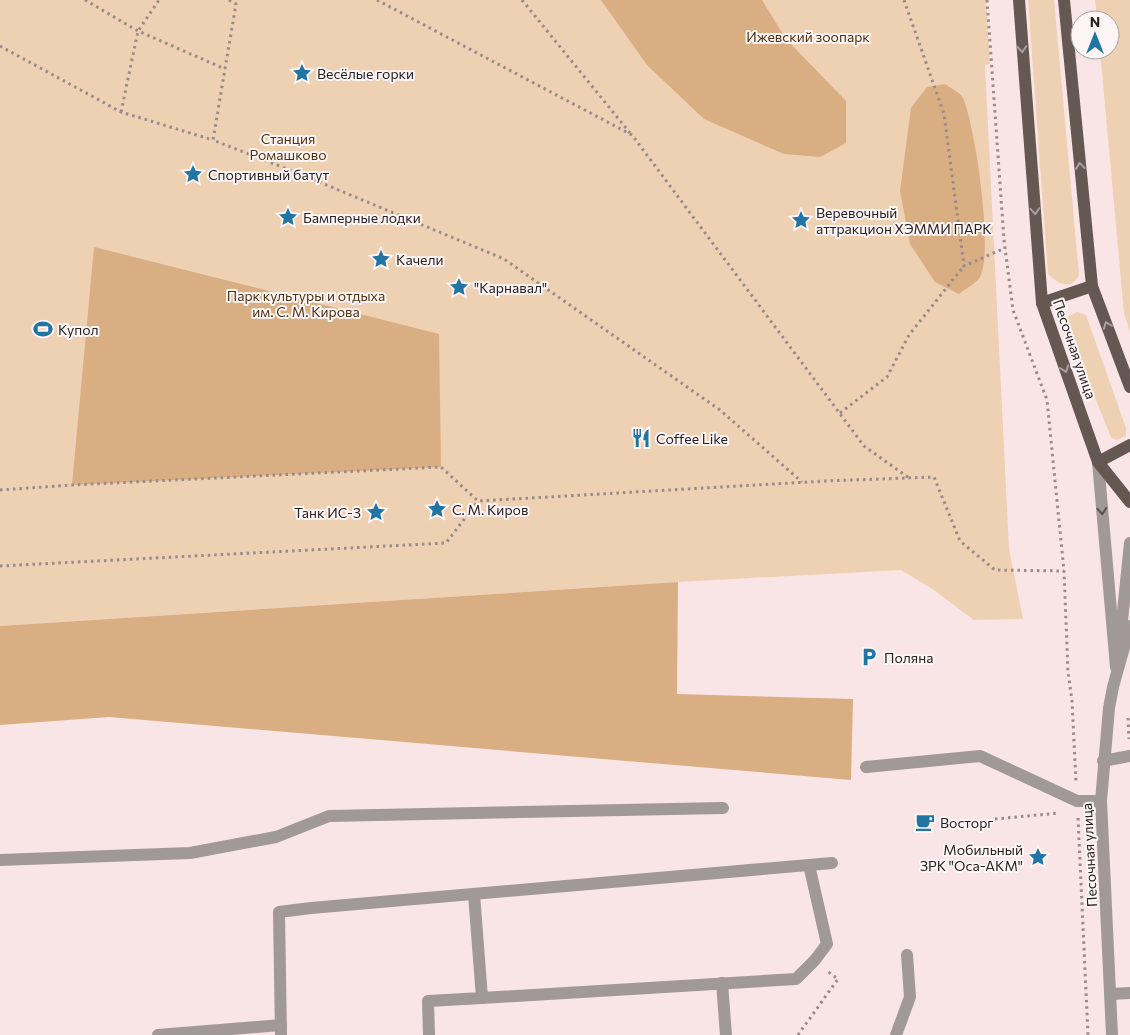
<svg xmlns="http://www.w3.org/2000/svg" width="1130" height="1035" font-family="Commissioner,sans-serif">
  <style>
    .green { fill: #eed0b2 }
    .forest { fill: #d9ae83 }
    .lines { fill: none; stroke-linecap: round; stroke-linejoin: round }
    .path { stroke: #998a8b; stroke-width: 3; stroke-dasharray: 2.5 4; stroke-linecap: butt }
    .minor { stroke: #a19997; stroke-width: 12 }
    .major { stroke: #655752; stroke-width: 12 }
    .oneway { stroke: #aa9f9c }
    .oneway2 { stroke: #585150 }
    .labels { text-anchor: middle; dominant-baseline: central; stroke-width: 4; stroke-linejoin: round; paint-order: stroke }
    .park-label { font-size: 14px; fill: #503210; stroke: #fef6f6 }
    .poi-label { font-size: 14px; fill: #282121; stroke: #fef6f6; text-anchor: start }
    .street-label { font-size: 14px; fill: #282121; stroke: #fef6f6 }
  </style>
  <rect width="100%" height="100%" fill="#fae5e6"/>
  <g class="green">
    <path d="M0 0H986L990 64 985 65 1009 549 1023 619 974 620 934 590 901 570 678 582 0 626Z"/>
    <path d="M1028 0H1054L1079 275C1071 291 1058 284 1048 274Z"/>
    <path d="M1095 0H1130V332L1124 313 1100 50H1110V20H1097Z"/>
    <path d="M1077 312 1086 315 1126 428V436L1116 440 1111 437 1065 324 1067 317Z"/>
  </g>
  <g class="forest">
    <path d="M601 0H762L786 39 846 101V143L820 157 784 154 704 119 647 65Z"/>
    <path d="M945 84C950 88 960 92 963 98 975 125 994 251 980 277 977 283 965 289 959 294L935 282 910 244 900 191 911 108 927 87Z"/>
    <path d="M94 247 439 334 441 467 72 485Z"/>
    <path d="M678 582 677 694 853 699 851 780 109 717 0 725V626Z"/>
  </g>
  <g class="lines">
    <g class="path">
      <path d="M85 0 138 31 225 69"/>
      <path d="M229 0 236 4 213 140 305 176 504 259 720 410 802 482"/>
      <path d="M377 0 632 135 864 446 909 478"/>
      <path d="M522 0 630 133"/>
      <path d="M904 0 944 114 964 266 1005 248"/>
      <path d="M987 0 1004 240 1013 310 1047 400 1064 571 1068 672 1072 701 1076 782"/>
      <path d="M0 46 121 112 213 140"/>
      <path d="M121 112 138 31 159 0"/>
      <path d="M840 413 887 377 909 335 964 266"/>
      <path d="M0 490 72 485 441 467 478 501 826 481 934 477 960 541 995 570 1064 571"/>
      <path d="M0 566 446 543 478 501"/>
      <path d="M1128 718 1129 739"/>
      <path d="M1078 818 1088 1035"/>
      <path d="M995 819 1059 813"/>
      <path d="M798 1035 838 979 827 971"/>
    </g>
    <g class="minor">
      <path d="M1098 462 1116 667"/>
      <path d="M1120 640 1130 543"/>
      <path d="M1103 761 1130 756"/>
      <path d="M866 767 980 756 1077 801H1101"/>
      <path d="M0 860 190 853 276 837 329 816 723 808"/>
      <path d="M722 983 726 1035"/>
      <path d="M1111 994 1130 993"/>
      <path d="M482 998 796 979 815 960 827 944 809 865"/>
      <path d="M158 1035 281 1025"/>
      <path d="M281 1035 279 912 311 908 832 863"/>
      <path d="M429 1035 428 1001 482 998 474 894"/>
      <path d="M896 1035 910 997 907 955"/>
      <path d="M1112 1035 1101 801 1109 708 1113 687 1130 626"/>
    </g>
    <g class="major">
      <path d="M1019 0 1042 303 1098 462 1130 502"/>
      <path d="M1064 0 1092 286 1130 387"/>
      <path d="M1042 303 1092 286"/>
      <path d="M1098 462 1130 445"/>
    </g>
  </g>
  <defs><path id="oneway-chevron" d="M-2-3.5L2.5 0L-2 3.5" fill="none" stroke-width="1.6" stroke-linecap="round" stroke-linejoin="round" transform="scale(1.25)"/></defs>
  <g class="oneway">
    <use href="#oneway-chevron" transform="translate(1022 49) rotate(86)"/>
    <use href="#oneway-chevron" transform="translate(1080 166) rotate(-96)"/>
    <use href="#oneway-chevron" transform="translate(1035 211) rotate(86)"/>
    <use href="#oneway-chevron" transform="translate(1107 325) rotate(-111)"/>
    <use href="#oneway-chevron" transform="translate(1065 369) rotate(70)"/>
  </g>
  <use class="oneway2" href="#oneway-chevron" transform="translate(1102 511) rotate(85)"/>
  <defs>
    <g id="sight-bare" transform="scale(1.5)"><path d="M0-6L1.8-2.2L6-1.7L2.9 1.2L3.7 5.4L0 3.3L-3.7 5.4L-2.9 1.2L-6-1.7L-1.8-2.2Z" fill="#2075a5" stroke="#fef6f6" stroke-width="2.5" paint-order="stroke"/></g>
    <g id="stadium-bare" transform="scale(1.5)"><path d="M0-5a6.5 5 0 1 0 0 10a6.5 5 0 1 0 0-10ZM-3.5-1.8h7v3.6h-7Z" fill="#2075a5" stroke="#fef6f6" stroke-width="2.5" paint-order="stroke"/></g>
    <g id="restaurant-bare" transform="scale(1.5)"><path d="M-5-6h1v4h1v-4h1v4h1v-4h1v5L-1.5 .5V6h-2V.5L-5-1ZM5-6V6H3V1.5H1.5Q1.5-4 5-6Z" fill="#2075a5" stroke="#fef6f6" stroke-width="2.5" paint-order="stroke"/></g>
    <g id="parking-bare" transform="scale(1.5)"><path d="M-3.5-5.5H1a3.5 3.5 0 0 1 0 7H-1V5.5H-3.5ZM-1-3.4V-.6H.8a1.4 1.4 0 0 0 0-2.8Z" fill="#2075a5" stroke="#fef6f6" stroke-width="2.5" paint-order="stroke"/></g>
    <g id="cafe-bare" transform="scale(1.5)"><path d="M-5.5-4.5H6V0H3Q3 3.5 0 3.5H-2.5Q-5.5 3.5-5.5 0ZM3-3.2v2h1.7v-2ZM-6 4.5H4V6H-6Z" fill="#2075a5" stroke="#fef6f6" stroke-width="2.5" paint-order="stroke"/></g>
  </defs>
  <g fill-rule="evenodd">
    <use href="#sight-bare" x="302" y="73"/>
    <use href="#sight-bare" x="193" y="174"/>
    <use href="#sight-bare" x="288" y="217"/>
    <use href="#sight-bare" x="801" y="220"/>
    <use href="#sight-bare" x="381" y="259"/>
    <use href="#sight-bare" x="459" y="287"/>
    <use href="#stadium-bare" x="43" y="329"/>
    <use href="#restaurant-bare" x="641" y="438"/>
    <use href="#sight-bare" x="437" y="509"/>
    <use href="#sight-bare" x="376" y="512"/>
    <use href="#parking-bare" x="869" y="657"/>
    <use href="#cafe-bare" x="925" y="822"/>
    <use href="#sight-bare" x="1038" y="857"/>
  </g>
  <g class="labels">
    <g class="park-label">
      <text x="808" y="36">Ижевский зоопарк</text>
      <text x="288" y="138">Станция<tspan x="288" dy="16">Ромашково</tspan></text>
      <text x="306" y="295">Парк культуры и отдыха<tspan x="306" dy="16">им. С. М. Кирова</tspan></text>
    </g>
    <g class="poi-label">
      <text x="317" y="73">Весёлые горки</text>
      <text x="208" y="174">Спортивный батут</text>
      <text x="816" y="212">Веревочный<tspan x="816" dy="16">аттракцион ХЭММИ ПАРК</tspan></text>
      <text x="303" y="217">Бамперные лодки</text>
      <text x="396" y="259">Качели</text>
      <text x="474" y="287">"Карнавал"</text>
      <text x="58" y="329">Купол</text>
      <text x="656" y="438">Coffee Like</text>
      <text x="452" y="509">С. М. Киров</text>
      <text x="361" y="512" text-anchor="end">Танк ИС-3</text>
      <text x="884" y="657">Поляна</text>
      <text x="940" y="822">Восторг</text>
      <text x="1023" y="849" text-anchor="end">Мобильный<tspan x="1023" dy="16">ЗРК "Оса-АКМ"</tspan></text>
    </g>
    <g class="street-label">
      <text transform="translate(1075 349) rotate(71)">Песочная улица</text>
      <text transform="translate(1089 855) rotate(-93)">Песочная улица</text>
    </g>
  </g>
  <g transform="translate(1095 35)"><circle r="24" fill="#fef6f6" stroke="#a8a1a1"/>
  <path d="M0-4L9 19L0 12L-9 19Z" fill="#2075a5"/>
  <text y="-8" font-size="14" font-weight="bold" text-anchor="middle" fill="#282121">N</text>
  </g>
</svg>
